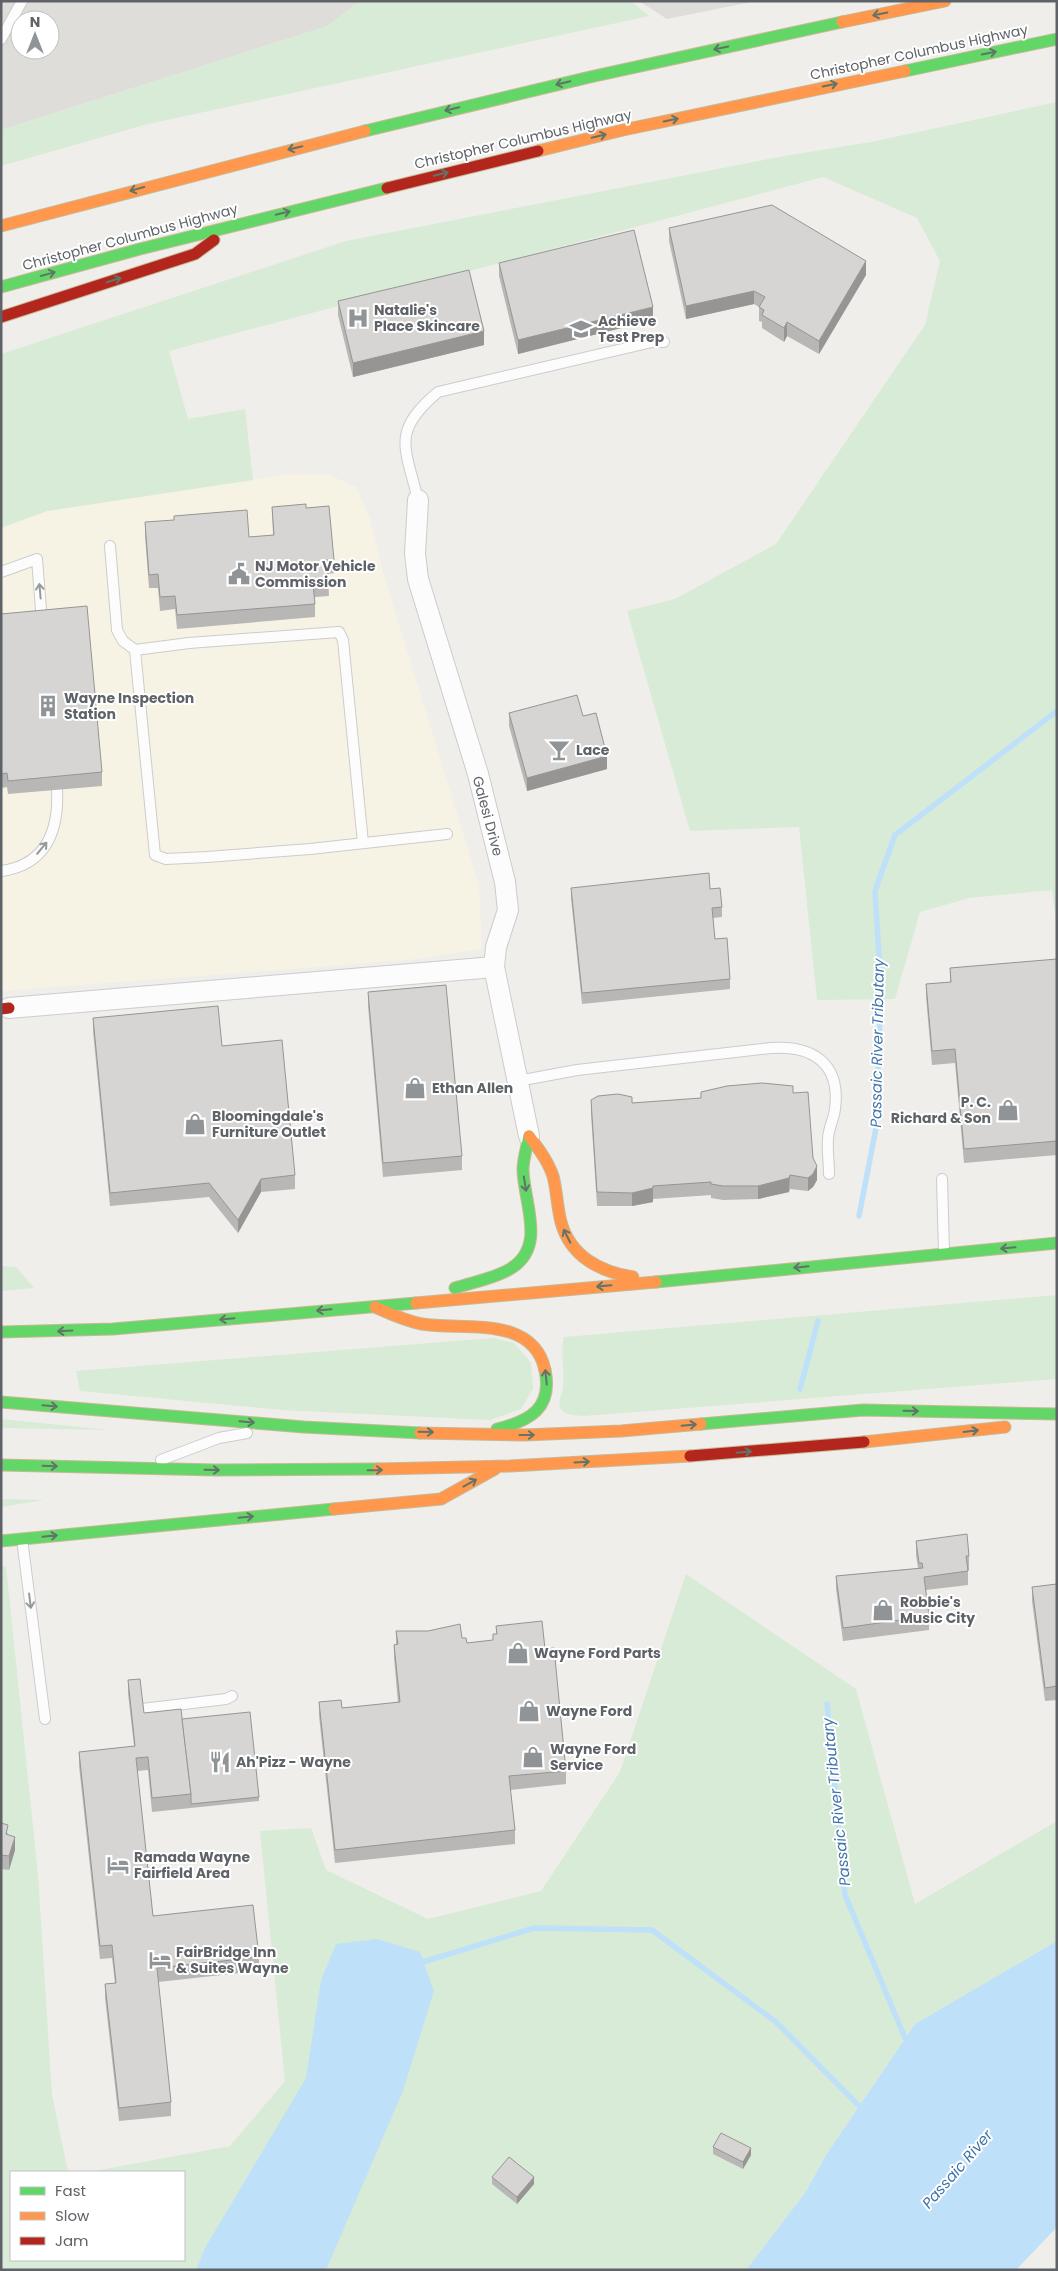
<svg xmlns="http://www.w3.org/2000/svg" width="1058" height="2271" font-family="Poppins,sans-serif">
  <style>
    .commercial { fill: #f7f3e4 }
    .industrial { fill: #dfddda; fill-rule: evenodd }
    .green { fill: #d8ebd6 }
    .water { fill: #bfe0f9 }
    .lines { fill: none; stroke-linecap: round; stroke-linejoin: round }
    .stream { stroke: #bfe0f9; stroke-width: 5.5 }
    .lane-casing { stroke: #cbcccc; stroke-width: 12 }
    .street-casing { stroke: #cbcccc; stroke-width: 22 }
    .fast-casing { stroke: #c8b996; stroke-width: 13 }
    .slow-casing { stroke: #c8b996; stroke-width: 13 }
    .jam-casing { stroke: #c8b996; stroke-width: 13 }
    .lane { stroke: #fdfcfc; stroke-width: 10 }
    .street { stroke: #fdfcfc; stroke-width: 20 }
    .fast { stroke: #63d668; stroke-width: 11 }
    .slow { stroke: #ff974d; stroke-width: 11 }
    .jam { stroke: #b3261e; stroke-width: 11 }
    .wall { fill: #b8b7b5 }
    .shaded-wall { fill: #969594 }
    .building { fill: #d6d5d3; stroke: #969594 }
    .oneway { stroke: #607468 }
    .oneway2 { stroke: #96999c }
    .labels { text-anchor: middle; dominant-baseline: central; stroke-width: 4; stroke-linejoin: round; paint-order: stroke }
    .street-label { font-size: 14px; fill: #5f6368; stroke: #fff }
    .poi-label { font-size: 14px; font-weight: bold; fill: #5f6368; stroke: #fff; text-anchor: start }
    .water-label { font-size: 15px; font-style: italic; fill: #4174aa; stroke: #fff }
  </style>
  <rect width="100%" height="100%" fill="#efeeea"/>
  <path class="commercial" d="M288 474 329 475 356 487 370 519 383 572 479 886 482 949 408 960 1 991V528L47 511Z"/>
  <g class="industrial">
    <path d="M1 1H360L328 26 1 130ZM20 20H50V50H20Z"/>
    <path d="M639 1H756L667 19Z"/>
  </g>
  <g class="green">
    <path d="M360 1H631L649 16 144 125 1 166V130L328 26Z"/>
    <path d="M1057 102V930L1052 890 969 898 920 912 895 999 817 1000 799 827 690 831 627 611 675 599 776 544 925 325 940 261 917 218 823 177 169 351 188 419 245 409 253 480 47 511 1 528V354L346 241 779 157 871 142Z"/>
    <path d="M1 1266 16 1267 34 1288 1 1291Z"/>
    <path d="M1057 1295V1379L584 1416C576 1415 567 1416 562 1410 556 1403 562 1396 563 1388 565 1371 560 1353 564 1337Z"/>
    <path d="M493 1338 514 1343 531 1363 533 1389 521 1409 490 1420 282 1410 80 1391 76 1371Z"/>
    <path d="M1 1419 109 1430 1 1428Z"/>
    <path d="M1 1499 44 1500 1 1507Z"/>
    <path d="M6 1566 38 1875 52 2095 68 2172H11V2260H184V2172H89L230 2146 285 2081 260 1831 311 1828 326 1870 428 1919 541 1891 620 1772 686 1574 856 1689 915 1904 1057 1821V1941L915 2024 826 2155 805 2193 746 2270H1V1567Z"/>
  </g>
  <g class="water">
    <path d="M377 1939 420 1952 434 1991 403 2091 326 2270H196L205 2248 306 2078 321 1980 336 1944Z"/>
    <path d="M1057 1941V2227L1016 2270H746L805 2193 826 2155 915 2024Z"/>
  </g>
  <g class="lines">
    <g class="stream">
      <path d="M859 1216 876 1128 881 990 875 891 895 835 1057 711"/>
      <path d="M800 1389 818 1321"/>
      <path d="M827 1704 845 1895 905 2038"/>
      <path d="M423 1962 534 1928 652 1930 776 2022 859 2106"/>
    </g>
    <g class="lane-casing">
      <g id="lane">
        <path d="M1 39 22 1"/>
        <path d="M418 500C405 446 391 432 438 392L652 342H664"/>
        <path d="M110 546 117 630 123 641 135 650 155 855 166 859 207 857 310 849 447 834"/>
        <path d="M1 572 37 559 42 622"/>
        <path d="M135 650 189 643 339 632 343 640 363 843"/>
        <path d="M1 871C46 865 59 831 57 790"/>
        <path d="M518 1081 577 1070 771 1048C812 1045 841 1063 835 1109 834 1119 828 1129 828 1139 827 1150 829 1162 829 1174"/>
        <path d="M942 1179 944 1252"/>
        <path d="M161 1460 219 1438 247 1433"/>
        <path d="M22 1539 45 1719"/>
        <path d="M142 1709 226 1699 232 1696"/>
      </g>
    </g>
    <g class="street-casing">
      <g id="street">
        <path d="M418 500 415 554 418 579 478 774 505 882 508 910 496 947 494 967 529 1136"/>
        <path d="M9 1008 494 967"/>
      </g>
    </g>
    <g class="fast-casing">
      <g id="fast">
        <path d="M905 71 1057 39"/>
        <path d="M365 131 590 77 842 22"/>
        <path d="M1 287 140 249 387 188"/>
        <path d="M656 1282 1057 1243"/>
        <path d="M455 1288C473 1282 493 1279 510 1269 547 1247 524 1204 523 1170 523 1159 527 1147 529 1136"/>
        <path d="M1 1332 113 1329 416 1303"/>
        <path d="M1 1402 304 1427 420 1433"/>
        <path d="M701 1424 863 1410 1057 1414"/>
        <path d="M497 1429C530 1421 553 1408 545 1370"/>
        <path d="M1 1465 216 1470 378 1469"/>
        <path d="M1 1541 334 1509"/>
      </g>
    </g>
    <g class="slow-casing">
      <g id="slow">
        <path d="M842 22 945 1"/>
        <path d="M538 151 623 130 905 71"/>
        <path d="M1 226 365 131"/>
        <path d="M529 1136C538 1148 548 1161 553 1176 557 1191 557 1207 561 1222 570 1256 600 1272 633 1277"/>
        <path d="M416 1303 656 1282"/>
        <path d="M375 1307C391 1314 405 1321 422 1324 462 1331 533 1314 545 1370"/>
        <path d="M420 1433 524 1435 621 1431 701 1424"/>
        <path d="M864 1442 1005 1427"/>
        <path d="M378 1469 510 1466 690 1456"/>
        <path d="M334 1509 441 1499 495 1469"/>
      </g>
    </g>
    <g class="jam-casing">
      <g id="jam">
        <path d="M387 188 538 151"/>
        <path d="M1 317 195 254 214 240"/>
        <path d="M1 1009 9 1008"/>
        <path d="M690 1456 864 1442"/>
      </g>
    </g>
    <use href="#lane" class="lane"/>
    <use href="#street" class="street"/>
    <use href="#fast" class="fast"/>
    <use href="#slow" class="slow"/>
    <use href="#jam" class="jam"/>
  </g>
  <g class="wall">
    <path d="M669 228 866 275 819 354 787 336 784 342 762 328V322L759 321V307L754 304 686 319 669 241Z"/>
    <path d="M499 263 653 320 518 354 499 276Z"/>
    <path d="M338 301 484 345 353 377 338 315Z"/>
    <path d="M272 507 306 508 334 560V573L328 574 329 596 315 597V617L177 629 175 609 160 611 158 588H149L145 536V522L249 537 273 535Z"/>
    <path d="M1 614 102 772V786L8 794 7 787 1 788Z"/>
    <path d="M509 713 607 769 527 791 509 726Z"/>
    <path d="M571 888 710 889 722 907V917L713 918 715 939 730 979V989L582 1004 571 898Z"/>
    <path d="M1057 959V1155L964 1163 955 1063 932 1065 926 997V984L950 982V968Z"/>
    <path d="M368 992 462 1156V1170L383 1177 368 1006Z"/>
    <path d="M93 1018 222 1046 295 1175V1189L261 1192 238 1233 209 1197 110 1206 93 1031Z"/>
    <path d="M793 1093 813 1158 817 1180 813 1187 808 1191 790 1189 789 1192 758 1199 723 1200 711 1198V1195L653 1199V1202L632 1206H597L591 1114V1100L632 1103Z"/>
    <path d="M916 1541 969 1556V1570H968V1585L926 1590 929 1616V1630L843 1641 836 1589V1576L918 1568 916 1555Z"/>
    <path d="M1057 1584V1700L1045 1701 1032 1601V1587Z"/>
    <path d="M496 1626 545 1649 566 1771V1784L510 1790 515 1830V1844L335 1863 319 1716V1702L342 1708 398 1703 394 1658V1645L396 1644V1631L462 1638 467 1643 493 1640V1634H496Z"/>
    <path d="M128 1680 144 1713 182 1719 259 1797V1801L152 1812 148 1770 137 1771 153 1916 259 1957V1971L158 1982 171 2102V2116L119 2121 105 1998V1984L115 1983 112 1958 100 1959 79 1766V1752L134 1746 128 1694Z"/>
    <path d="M1 1823 8 1834 15 1850 9 1870 1 1869Z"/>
    <path d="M713 2147 751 2155 743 2169 713 2154Z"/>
    <path d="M492 2177 534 2184 517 2204 492 2184Z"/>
  </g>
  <g class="shaded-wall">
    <path d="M866 261V275L819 354V341Z"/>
    <path d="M754 291V304L686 319V306Z"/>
    <path d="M653 307V320L518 354V340Z"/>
    <path d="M787 322V336L784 342V328Z"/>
    <path d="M484 331V345L353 377V363Z"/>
    <path d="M607 756V769L527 791V778Z"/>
    <path d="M817 1166V1180L813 1187 808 1191V1178Z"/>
    <path d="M790 1175 789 1192 758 1199V1186Z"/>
    <path d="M261 1179V1192L238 1233V1220Z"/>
    <path d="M653 1188V1202L632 1206V1193Z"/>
    <path d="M15 1837V1850L9 1870V1856Z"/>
    <path d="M751 2148V2155L743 2169V2162Z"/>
    <path d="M534 2177V2184L517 2204V2197Z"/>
  </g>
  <g class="building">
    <path d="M772 205 866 261 819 341 787 322 784 328 762 315 764 310 759 307 765 297 754 291 686 306 669 228Z"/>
    <path d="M634 230 653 307 518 340 499 263Z"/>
    <path d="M469 270 484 331 353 363 338 301Z"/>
    <path d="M306 504V508L329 506 334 560H326L329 583 313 584 315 604 177 615 175 596 160 597 158 574 149 575 145 522 174 520V516L247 510 249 537 274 535 272 507Z"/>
    <path d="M87 606 102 772 8 781 7 773 1 774V614Z"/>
    <path d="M577 695 583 716 596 713 607 756 527 778 509 713Z"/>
    <path d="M709 873 710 889 720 888 722 907 712 908 715 939 727 938 730 979 582 993 571 888Z"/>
    <path d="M1057 959V1141L964 1149 955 1049 932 1051 926 984 951 982 950 968Z"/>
    <path d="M446 985 462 1156 383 1163 368 992Z"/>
    <path d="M218 1006 222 1046 282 1040 295 1175 261 1179 238 1220 209 1183 110 1193 93 1018Z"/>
    <path d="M762 1083 793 1086V1093L808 1092 813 1158 817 1166 813 1174 808 1178 790 1175 789 1178 758 1186H723L711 1184V1182L653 1186V1188L632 1193 597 1192 591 1100 598 1096 618 1094 632 1097V1103L701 1098V1092L727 1086Z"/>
    <path d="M967 1534 969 1556H966L968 1571 924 1577 929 1616 843 1628 836 1576 923 1568 922 1563H919L916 1541Z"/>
    <path d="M1057 1584V1686L1045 1688 1032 1587Z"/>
    <path d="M542 1621 545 1649 554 1648 566 1771 509 1776 515 1830 335 1850 319 1702 341 1700 342 1708 400 1702 394 1645 398 1644 396 1631H428L460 1624 462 1638H466L467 1643 493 1640V1634H497L496 1626Z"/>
    <path d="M140 1679 144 1713 181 1709 191 1794 152 1798 148 1757 136 1758 153 1916 253 1905 259 1957 157 1968 171 2102 119 2108 105 1984 116 1983 112 1945 100 1946 79 1752 135 1746 128 1680Z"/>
    <path d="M250 1712 259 1797 191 1804V1794L182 1719Z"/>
    <path d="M1 1823 8 1825 6 1834 15 1837 9 1856 1 1855Z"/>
    <path d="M721 2133 751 2148 743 2162 713 2147Z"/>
    <path d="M509 2157 534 2177 517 2197 492 2177Z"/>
  </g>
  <defs><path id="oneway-shaft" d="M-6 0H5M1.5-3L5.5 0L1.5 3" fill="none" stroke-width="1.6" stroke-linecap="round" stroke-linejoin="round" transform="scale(1.25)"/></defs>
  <g class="oneway">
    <use href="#oneway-shaft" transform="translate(880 14) rotate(169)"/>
    <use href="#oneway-shaft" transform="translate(721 48) rotate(168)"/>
    <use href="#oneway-shaft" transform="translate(989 53) rotate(-11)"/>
    <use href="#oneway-shaft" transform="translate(563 83) rotate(167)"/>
    <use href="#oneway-shaft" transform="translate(830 85) rotate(-12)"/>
    <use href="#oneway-shaft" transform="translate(452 109) rotate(167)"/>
    <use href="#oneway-shaft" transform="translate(671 120) rotate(-12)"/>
    <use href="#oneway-shaft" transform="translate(599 136) rotate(-13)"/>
    <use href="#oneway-shaft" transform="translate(295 148) rotate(166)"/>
    <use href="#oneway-shaft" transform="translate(441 174) rotate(-13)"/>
    <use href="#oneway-shaft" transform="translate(137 189) rotate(165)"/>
    <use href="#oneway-shaft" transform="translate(283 213) rotate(-14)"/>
    <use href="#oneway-shaft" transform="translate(48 274) rotate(-15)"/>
    <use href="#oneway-shaft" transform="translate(114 280) rotate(-18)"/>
    <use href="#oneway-shaft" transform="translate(525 1184) rotate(81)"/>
    <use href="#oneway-shaft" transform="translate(567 1236) rotate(-117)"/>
    <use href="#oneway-shaft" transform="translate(1008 1248) rotate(175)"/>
    <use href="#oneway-shaft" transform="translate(801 1267) rotate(174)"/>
    <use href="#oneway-shaft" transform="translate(604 1286) rotate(175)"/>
    <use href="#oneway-shaft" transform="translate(324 1310) rotate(175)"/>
    <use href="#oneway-shaft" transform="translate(227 1319) rotate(175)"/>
    <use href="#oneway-shaft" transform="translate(65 1331) rotate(177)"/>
    <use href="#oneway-shaft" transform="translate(546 1377) rotate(-96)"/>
    <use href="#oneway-shaft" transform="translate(50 1406) rotate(5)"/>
    <use href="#oneway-shaft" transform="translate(911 1411) rotate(1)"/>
    <use href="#oneway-shaft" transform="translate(247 1422) rotate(5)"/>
    <use href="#oneway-shaft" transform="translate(689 1425) rotate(-5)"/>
    <use href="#oneway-shaft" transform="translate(971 1431) rotate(-7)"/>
    <use href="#oneway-shaft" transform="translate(426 1432) rotate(1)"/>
    <use href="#oneway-shaft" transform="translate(527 1435)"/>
    <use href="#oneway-shaft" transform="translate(744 1452) rotate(-5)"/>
    <use href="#oneway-shaft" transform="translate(582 1462) rotate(-3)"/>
    <use href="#oneway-shaft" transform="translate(50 1466) rotate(2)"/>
    <use href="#oneway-shaft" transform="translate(212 1470) rotate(1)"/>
    <use href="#oneway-shaft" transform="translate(375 1470) rotate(-1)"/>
    <use href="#oneway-shaft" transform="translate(470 1483) rotate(-29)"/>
    <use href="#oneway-shaft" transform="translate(246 1517) rotate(-5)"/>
    <use href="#oneway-shaft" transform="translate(50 1536) rotate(-6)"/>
  </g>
  <g class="oneway2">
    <use href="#oneway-shaft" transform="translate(40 591) rotate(-95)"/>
    <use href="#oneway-shaft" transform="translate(42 848) rotate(-50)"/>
    <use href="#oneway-shaft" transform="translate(30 1601) rotate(83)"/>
  </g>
  <defs>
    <g id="hospital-bare" transform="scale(1.725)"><path d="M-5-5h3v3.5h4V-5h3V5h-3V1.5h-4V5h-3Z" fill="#919496" stroke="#fff" stroke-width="2.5" paint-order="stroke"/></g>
    <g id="school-bare" transform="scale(1.725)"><path d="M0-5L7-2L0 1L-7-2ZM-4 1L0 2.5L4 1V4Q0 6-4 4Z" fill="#919496" stroke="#fff" stroke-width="2.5" paint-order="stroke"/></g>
    <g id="civic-bare" transform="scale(1.725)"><path d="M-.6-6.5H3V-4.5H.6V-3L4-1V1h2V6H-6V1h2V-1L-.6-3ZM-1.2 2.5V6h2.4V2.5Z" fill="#919496" stroke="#fff" stroke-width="2.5" paint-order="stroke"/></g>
    <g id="building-bare" transform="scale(1.725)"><path d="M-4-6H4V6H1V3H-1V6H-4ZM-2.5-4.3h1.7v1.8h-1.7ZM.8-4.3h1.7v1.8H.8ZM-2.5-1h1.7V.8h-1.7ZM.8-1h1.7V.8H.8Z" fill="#919496" stroke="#fff" stroke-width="2.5" paint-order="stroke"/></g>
    <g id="bar-bare" transform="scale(1.725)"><path d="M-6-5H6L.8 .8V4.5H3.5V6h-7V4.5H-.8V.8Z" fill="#919496" stroke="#fff" stroke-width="2.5" paint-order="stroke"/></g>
    <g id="shop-bare" transform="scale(1.725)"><path d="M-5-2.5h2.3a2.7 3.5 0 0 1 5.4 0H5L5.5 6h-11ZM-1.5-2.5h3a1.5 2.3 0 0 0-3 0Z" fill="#919496" stroke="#fff" stroke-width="2.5" paint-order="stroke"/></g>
    <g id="restaurant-bare" transform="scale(1.725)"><path d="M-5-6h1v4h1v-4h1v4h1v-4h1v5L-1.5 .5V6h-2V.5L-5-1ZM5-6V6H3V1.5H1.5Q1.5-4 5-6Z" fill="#919496" stroke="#fff" stroke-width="2.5" paint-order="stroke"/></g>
    <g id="hotel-bare" transform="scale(1.725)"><path d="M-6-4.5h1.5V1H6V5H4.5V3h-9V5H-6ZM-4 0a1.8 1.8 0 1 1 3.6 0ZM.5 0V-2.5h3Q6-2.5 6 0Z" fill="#919496" stroke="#fff" stroke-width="2.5" paint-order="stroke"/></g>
  </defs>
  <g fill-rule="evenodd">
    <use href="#hospital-bare" x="358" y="318"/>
    <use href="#school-bare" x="581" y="329"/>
    <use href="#civic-bare" x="239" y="574"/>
    <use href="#building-bare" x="48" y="706"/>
    <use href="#bar-bare" x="559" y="750"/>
    <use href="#shop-bare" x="415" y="1088"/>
    <use href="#shop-bare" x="1008" y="1110"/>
    <use href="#shop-bare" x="195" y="1124"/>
    <use href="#shop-bare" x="883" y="1610"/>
    <use href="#shop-bare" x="518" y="1653"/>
    <use href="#shop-bare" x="529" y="1711"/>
    <use href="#shop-bare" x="533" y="1757"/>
    <use href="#restaurant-bare" x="220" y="1762"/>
    <use href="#hotel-bare" x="118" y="1865"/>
    <use href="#hotel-bare" x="160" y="1960"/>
  </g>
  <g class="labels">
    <g class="street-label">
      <text transform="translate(919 52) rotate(-12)">Christopher Columbus Highway</text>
      <text transform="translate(523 139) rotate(-13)">Christopher Columbus Highway</text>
      <text transform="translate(130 237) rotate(-15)">Christopher Columbus Highway</text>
      <text transform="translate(488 816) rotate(75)">Galesi Drive</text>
    </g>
    <g class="poi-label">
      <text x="374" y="310">Natalie's<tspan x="374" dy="16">Place Skincare</tspan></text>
      <text x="598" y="321">Achieve<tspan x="598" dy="16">Test Prep</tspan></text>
      <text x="255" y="566">NJ Motor Vehicle<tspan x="255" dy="16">Commission</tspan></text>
      <text x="64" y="698">Wayne Inspection<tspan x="64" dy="16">Station</tspan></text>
      <text x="576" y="750">Lace</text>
      <text x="432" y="1088">Ethan Allen</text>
      <text x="991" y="1102" text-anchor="end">P. C.<tspan x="991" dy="16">Richard &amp; Son</tspan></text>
      <text x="212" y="1116">Bloomingdale's<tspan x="212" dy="16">Furniture Outlet</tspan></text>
      <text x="900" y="1602">Robbie's<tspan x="900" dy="16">Music City</tspan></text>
      <text x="534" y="1653">Wayne Ford Parts</text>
      <text x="546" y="1711">Wayne Ford</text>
      <text x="550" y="1749">Wayne Ford<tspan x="550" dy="16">Service</tspan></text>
      <text x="236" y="1762">Ah'Pizz - Wayne</text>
      <text x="134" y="1857">Ramada Wayne<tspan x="134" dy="16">Fairfield Area</tspan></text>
      <text x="176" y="1952">FairBridge Inn<tspan x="176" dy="16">&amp; Suites Wayne</tspan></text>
    </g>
    <g class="water-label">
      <text transform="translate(877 1043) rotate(-89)">Passaic River Tributary</text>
      <text transform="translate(836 1802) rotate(-96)">Passaic River Tributary</text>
      <text transform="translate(957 2169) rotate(-49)">Passaic River</text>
    </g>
  </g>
  <rect width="1058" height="2271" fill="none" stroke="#5f6368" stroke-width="5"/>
  <rect x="10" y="2171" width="175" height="90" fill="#ffffff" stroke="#bfc1c3"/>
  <rect x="20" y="2187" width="25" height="8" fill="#63d668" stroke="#bfc1c3"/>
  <text x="55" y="2196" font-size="15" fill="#5f6368">Fast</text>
  <rect x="20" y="2212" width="25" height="8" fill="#ff974d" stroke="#bfc1c3"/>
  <text x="55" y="2221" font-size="15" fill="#5f6368">Slow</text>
  <rect x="20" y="2237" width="25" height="8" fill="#b3261e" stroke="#bfc1c3"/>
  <text x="55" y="2246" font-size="15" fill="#5f6368">Jam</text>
  <g transform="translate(35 35)"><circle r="24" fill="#ffffff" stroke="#bfc1c3"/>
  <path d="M0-4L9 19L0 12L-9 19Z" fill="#919496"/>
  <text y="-8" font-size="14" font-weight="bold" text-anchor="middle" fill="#5f6368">N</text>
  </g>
</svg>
